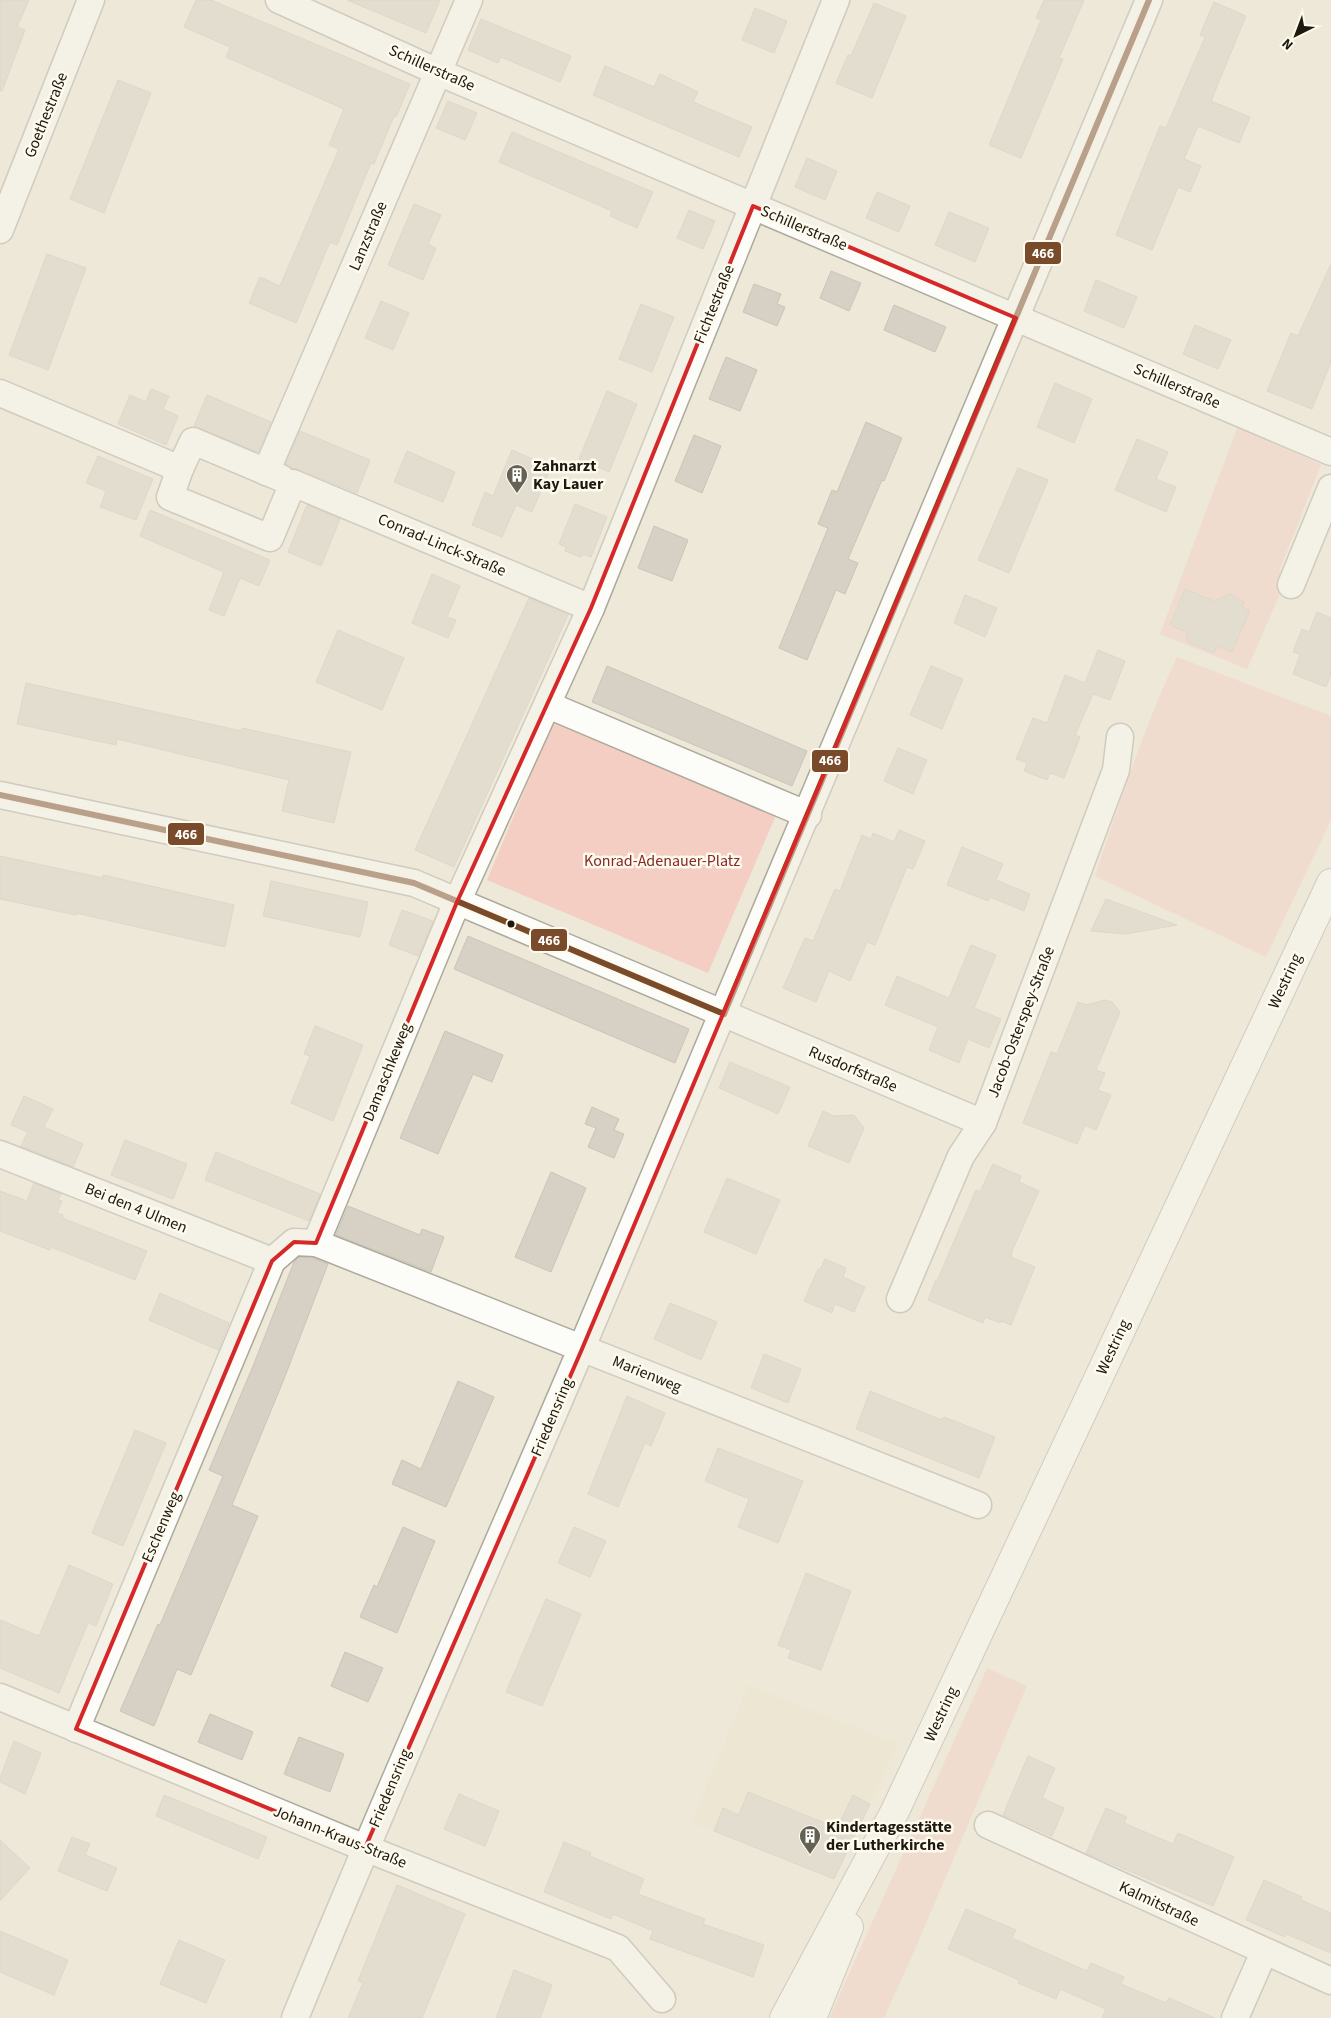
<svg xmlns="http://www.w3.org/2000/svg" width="1331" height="2018" font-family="'Source Sans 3',sans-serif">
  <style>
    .built { fill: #eee5ca }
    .green { fill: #f4cec3 }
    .building { fill: #d7d0c4; stroke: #cbc4b9 }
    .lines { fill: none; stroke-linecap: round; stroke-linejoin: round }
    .street-casing { stroke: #ada99c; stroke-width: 29 }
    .secondary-casing { stroke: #ada99c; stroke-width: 30 }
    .street { stroke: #fcfcf9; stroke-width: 26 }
    .secondary { stroke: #fcfcf9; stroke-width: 28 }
    .bus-1-casing { stroke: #fefaee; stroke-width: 10 }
    .bus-1 { stroke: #7a4b2a; stroke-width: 6 }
    .marked { fill: none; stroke: #d62828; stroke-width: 4; stroke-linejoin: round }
    .bus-dot { fill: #1d190f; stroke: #fefaee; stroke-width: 2 }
    .labels { text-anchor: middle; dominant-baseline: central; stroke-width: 5; stroke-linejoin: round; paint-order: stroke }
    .street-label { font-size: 16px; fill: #1d190f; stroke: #fefaee }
    .poi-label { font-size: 16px; font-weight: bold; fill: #1d190f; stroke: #fefaee; text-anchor: start }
    .park-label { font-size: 16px; fill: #862826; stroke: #fefaee }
    .line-badge { stroke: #fefaee; stroke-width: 2 }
    .badge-label { font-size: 14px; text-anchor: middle; font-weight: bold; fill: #fff }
  </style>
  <rect width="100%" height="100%" fill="#ede8d8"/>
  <path class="built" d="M748 1685 898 1744 834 1879 692 1822Z"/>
  <g class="green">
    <path d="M1238 426 1321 465 1280 569 1284 585 1247 669 1160 634Z"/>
    <path d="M1177 657 1331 716V820L1266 957 1095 876C1120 802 1144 727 1177 657Z"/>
    <path d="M553 722 776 815 708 973 487 880Z"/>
    <path d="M987 1668 1027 1686 913 1954 884 2018H829Z"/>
  </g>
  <g class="building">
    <path d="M0 0H29L17 27 25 30 2 91H0Z"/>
    <path d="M196 0H211L410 84 396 117 394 116 374 164 371 163 337 245 330 242 296 323 249 303 260 277 280 286 339 149 329 145 344 109 226 57 230 47 184 27Z"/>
    <path d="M347 0H440L426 33Z"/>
    <path d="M1044 0H1084L1059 58 1063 59 1021 158 989 145 1041 20 1036 18Z"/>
    <path d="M1214 2 1246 16 1211 101 1250 117 1239 143 1198 126 1184 159 1201 166 1190 192 1178 187 1152 250 1116 235 1160 126 1166 128 1205 37 1200 35Z"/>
    <path d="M874 3 906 16 872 98 836 83 848 55 851 56Z"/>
    <path d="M755 8 787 21 774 53 742 40Z"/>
    <path d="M481 19 571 56 560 82 501 57 498 63 468 50Z"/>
    <path d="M605 66 654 87 660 74 698 92 693 102 752 127 739 157 593 95Z"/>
    <path d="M118 80 151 93 104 213 70 199Z"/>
    <path d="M448 101 477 113 465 140 436 128Z"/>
    <path d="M512 132 653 192 637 228 610 216 612 211 499 162Z"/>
    <path d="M807 158 837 171 825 200 795 187Z"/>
    <path d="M877 192 910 206 899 232 866 218Z"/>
    <path d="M414 204 441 215 428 244 436 248 423 280 388 265Z"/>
    <path d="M689 210 715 221 703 249 677 238Z"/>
    <path d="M949 212 989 228 975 262 935 245Z"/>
    <path d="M47 254 86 268 48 370 9 355Z"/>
    <path d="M1331 264V362L1312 409 1267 391 1291 333 1298 336Z"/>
    <path d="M831 271 861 283 849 311 820 298Z"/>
    <path d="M1096 280 1137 297 1124 328 1084 311Z"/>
    <path d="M754 284 781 294 777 304 785 307 777 326 743 312Z"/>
    <path d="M381 301 409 313 393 350 365 338Z"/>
    <path d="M641 304 674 317 652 372 619 359Z"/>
    <path d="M894 305 946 327 935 352 884 330Z"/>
    <path d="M1195 325 1231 340 1218 369 1183 354Z"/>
    <path d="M726 357 757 370 740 411 709 399Z"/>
    <path d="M1055 383 1092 399 1074 443 1037 427Z"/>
    <path d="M151 389 169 396 163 409 178 416 166 445 118 424 130 395 146 402Z"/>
    <path d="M607 391 637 404 609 472 579 459Z"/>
    <path d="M207 395 271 422 258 452 194 426Z"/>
    <path d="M866 422 902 438 884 481 882 480 848 559 858 563 845 594 836 590 807 660 779 648 828 528 818 524 832 490 837 492Z"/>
    <path d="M300 431 370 460 357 493 299 469 292 468 286 464Z"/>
    <path d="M694 435 721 446 702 493 675 481Z"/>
    <path d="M1137 439 1168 452 1156 479 1176 487 1166 512 1115 490Z"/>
    <path d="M512 450 551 467 532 512 516 505 502 537 472 525 485 492 493 496Z"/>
    <path d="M407 451 455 472 443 502 394 482Z"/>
    <path d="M98 456 153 479 136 520 100 507 106 491 86 483Z"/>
    <path d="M1018 468 1048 480 1009 573 978 560Z"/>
    <path d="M575 504 607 517 591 557 583 554 581 557 565 551 566 547 559 544Z"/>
    <path d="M307 505 340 519 321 566 288 552Z"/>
    <path d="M150 510 270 560 259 586 240 578 224 616 209 610 224 572 140 536Z"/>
    <path d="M654 526 688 540 672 581 638 568Z"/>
    <path d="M432 574 460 586 447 617 456 620 448 638 412 623Z"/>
    <path d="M1185 589 1214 601 1230 594 1244 602 1242 607 1250 610 1232 652 1217 646 1214 653 1188 642 1186 632 1170 625Z"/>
    <path d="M965 595 997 608 985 637 954 623Z"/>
    <path d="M529 598 568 615 454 867 415 850Z"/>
    <path d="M1317 612 1331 618V674L1326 687 1293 674 1300 654 1293 652 1302 629 1309 632Z"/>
    <path d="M338 630 404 658 382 710 316 682Z"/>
    <path d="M1098 650 1125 661 1110 700 1093 694 1075 735 1080 737 1064 778 1050 773 1047 780 1024 771 1027 763 1016 759 1033 718 1047 723 1065 675 1085 683Z"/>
    <path d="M607 666 807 751 792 786 592 702Z"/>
    <path d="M931 666 963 679 942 729 910 715Z"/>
    <path d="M26 683 242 731V728L351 752 334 823 282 811 289 780 117 739 116 745 17 724Z"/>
    <path d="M898 748 927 760 913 794 884 781Z"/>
    <path d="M899 830 925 841 913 869 907 867 875 945 867 942 850 981 829 971 816 1002 783 988 805 938 813 941 835 889 840 891 862 835 871 839 873 833 894 842Z"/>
    <path d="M962 847 1003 864 996 880 1030 894 1024 911 990 897 988 901 947 885Z"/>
    <path d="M0 856 103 878V875L234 905 225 947 76 913V915L0 899Z"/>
    <path d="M271 881 368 902 360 937 263 916Z"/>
    <path d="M1106 899 1177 925 1126 934 1091 931Z"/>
    <path d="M402 910 433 921 418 956 389 945Z"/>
    <path d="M468 936 689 1029 675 1063 454 969Z"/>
    <path d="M971 945 996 955 974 1008 1001 1019 989 1048 968 1039 959 1063 929 1050 938 1027 885 1005 897 976 949 998Z"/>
    <path d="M1105 1000 1112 1002 1120 1012 1096 1070 1105 1073 1098 1090 1111 1095 1096 1130 1085 1125 1077 1144 1023 1123 1051 1052 1057 1054 1078 1002 1086 1005Z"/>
    <path d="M315 1026 363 1045 333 1121 291 1103 310 1056 304 1054Z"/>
    <path d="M445 1031 503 1055 492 1082 473 1074 438 1154 400 1138Z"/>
    <path d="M730 1062 790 1087 778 1114 719 1088Z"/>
    <path d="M24 1096 53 1109 44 1127 83 1144 73 1167 21 1146 28 1132 11 1125Z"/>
    <path d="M592 1107 619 1119 614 1130 624 1134 614 1158 588 1147 596 1128 585 1124Z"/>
    <path d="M823 1111 834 1116 854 1115 864 1128 849 1163 808 1146Z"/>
    <path d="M125 1140 187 1164 173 1199 111 1175Z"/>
    <path d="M216 1152 320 1194 309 1221 205 1180Z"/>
    <path d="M993 1164 1021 1176 1019 1182 1039 1191 1012 1251 1011 1257 1035 1267 1011 1325 1001 1321 1000 1323 985 1317 983 1323 928 1300 936 1280 937 1281 976 1190 980 1192Z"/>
    <path d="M551 1172 586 1188 551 1272 515 1257Z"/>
    <path d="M727 1178 780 1200 756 1254 704 1232Z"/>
    <path d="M34 1183 61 1194 58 1200 62 1201 57 1213 63 1215 62 1218 147 1251 135 1280 51 1247 50 1250 0 1231V1191L27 1201Z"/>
    <path d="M348 1206 420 1235 422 1229 444 1237 431 1272 336 1235Z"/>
    <path d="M299 1257 313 1258 328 1264 284 1379 232 1505 258 1516 191 1675 177 1669 154 1726 120 1711 158 1624 160 1625 223 1476 209 1470 253 1366 294 1262Z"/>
    <path d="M825 1259 846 1268 843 1277 865 1287 854 1312 835 1304 832 1313 804 1301 818 1269 820 1270Z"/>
    <path d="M160 1293 229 1323 218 1350 149 1320Z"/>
    <path d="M670 1303 717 1322 701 1360 654 1339Z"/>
    <path d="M764 1354 801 1369 788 1403 751 1388Z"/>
    <path d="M458 1381 494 1397 446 1507 392 1484 402 1460 421 1469Z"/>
    <path d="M870 1391 942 1420 944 1417 995 1437 979 1478 856 1429Z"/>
    <path d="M627 1396 665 1413 651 1446 645 1443 618 1507 588 1494Z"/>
    <path d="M135 1430 166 1443 123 1546 92 1533Z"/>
    <path d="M718 1448 803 1481 778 1543 738 1527 749 1499 705 1481Z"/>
    <path d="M403 1527 435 1541 397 1633 360 1617 374 1585 377 1587Z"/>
    <path d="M574 1527 606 1541 590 1577 558 1563Z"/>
    <path d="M69 1565 113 1584 96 1626 88 1623 59 1693 0 1668V1620L39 1636Z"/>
    <path d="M806 1573 851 1591 821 1670 788 1658 791 1650 778 1645Z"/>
    <path d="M546 1599 581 1614 542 1706 506 1692Z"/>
    <path d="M345 1652 383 1668 368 1702 331 1686Z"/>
    <path d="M210 1714 253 1732 242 1760 198 1742Z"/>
    <path d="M299 1737 344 1754 330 1792 284 1774Z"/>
    <path d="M14 1741 41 1753 25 1794 0 1782V1778Z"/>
    <path d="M1028 1756 1055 1768 1042 1798 1064 1808 1052 1836 1003 1815Z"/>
    <path d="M748 1792 837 1828 853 1795 870 1804 834 1879 714 1831 723 1808 739 1815Z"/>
    <path d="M459 1794 499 1811 485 1846 444 1829Z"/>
    <path d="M164 1795 267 1837 258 1859 156 1816Z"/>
    <path d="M1106 1808 1127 1817 1124 1823 1173 1844 1178 1833 1234 1857 1213 1906 1086 1853Z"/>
    <path d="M72 1837 90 1844 85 1855 117 1868 107 1891 58 1871Z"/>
    <path d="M0 1840 30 1868 0 1901Z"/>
    <path d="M564 1842 591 1853 590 1856 644 1879 638 1894 705 1919 703 1924 764 1945 753 1977 650 1939 653 1931 613 1914 611 1919 544 1892Z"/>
    <path d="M1264 1880 1302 1897 1301 1900 1331 1913V1953L1286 1934 1285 1937 1246 1920Z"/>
    <path d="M397 1885 465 1914 422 2018H348L363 1983 358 1981Z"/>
    <path d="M966 1909 1016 1930 1012 1938 1087 1971 1091 1963 1124 1977 1121 1984 1166 2003 1169 1998 1215 2018H1102L1106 2009 1060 1989 1056 1999 1018 1983 1019 1980 948 1949Z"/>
    <path d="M0 1931 68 1960 54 1995 0 1972Z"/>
    <path d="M179 1940 225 1960 206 2003 160 1984Z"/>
    <path d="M514 1970 552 1985 540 2018H496Z"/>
  </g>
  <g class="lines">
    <g class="street-casing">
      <g id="street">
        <path d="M279 0 438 72 1331 452"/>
        <path d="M0 230 91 0"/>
        <path d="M0 393 180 469 170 497 270 538 293 483 591 608"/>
        <path d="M180 469 193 441 281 478"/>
        <path d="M266 472 469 0"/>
        <path d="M1291 585 1331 488"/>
        <path d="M548 705 808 815"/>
        <path d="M0 795 414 883 983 1123"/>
        <path d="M0 1154 272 1261"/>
        <path d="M316 1243 457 902 591 608 836 0"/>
        <path d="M900 1299 961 1156 983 1123 1116 770 1120 737"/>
        <path d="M0 1697 365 1848 618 1948 662 1999"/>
        <path d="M76 1729 272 1261 294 1242 316 1243 978 1505"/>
        <path d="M988 1825 1331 1981"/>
        <path d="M295 2018C388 1790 489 1566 585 1340 775 894 962 447 1149 0"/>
        <path d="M1235 2018 1264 1952"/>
      </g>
    </g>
    <g class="secondary-casing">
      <g id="secondary">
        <path d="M784 2018 895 1811 1331 883"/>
        <path d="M812 2018 849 1927"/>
      </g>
    </g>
    <use href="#street" class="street"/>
    <use href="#secondary" class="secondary"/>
    <g class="bus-1-casing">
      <g id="bus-1">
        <path d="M0 795 414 883 724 1014"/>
        <path d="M724 1014 1149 0"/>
      </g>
    </g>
    <use href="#bus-1" class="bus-1"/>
  </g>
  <path d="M0 0H1331V2018H0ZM753 206 1016 318 582 1349 365 1848 76 1729 272 1261 294 1242 316 1243 457 902 591 608Z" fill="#ede8d8" fill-opacity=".55" fill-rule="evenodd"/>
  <path class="marked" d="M753 206 1016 318 582 1349 365 1848 76 1729 272 1261 294 1242 316 1243 457 902 591 608Z"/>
  <defs>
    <g id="building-pin" transform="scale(1.125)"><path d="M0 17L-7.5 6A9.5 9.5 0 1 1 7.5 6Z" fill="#666155" stroke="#fefaee"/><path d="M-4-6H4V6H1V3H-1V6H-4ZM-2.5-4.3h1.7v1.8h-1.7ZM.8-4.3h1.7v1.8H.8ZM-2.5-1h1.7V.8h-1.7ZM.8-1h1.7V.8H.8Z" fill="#fff"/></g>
  </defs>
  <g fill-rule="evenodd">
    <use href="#building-pin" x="517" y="475"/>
    <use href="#building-pin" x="810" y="1836"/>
  </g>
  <circle class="bus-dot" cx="511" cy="924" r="4.5"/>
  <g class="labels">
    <g class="street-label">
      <text transform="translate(432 68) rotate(24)">Schillerstraße</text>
      <text transform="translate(46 115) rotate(-68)">Goethestraße</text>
      <text transform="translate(804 228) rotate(23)">Schillerstraße</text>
      <text transform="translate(368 236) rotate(-67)">Lanzstraße</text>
      <text transform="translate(714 304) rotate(-68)">Fichtestraße</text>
      <text transform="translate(1177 386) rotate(23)">Schillerstraße</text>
      <text transform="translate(442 545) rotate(23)">Conrad-Linck-Straße</text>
      <text transform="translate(1285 981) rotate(-65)">Westring</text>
      <text transform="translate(1021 1022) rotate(-69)">Jacob-Osterspey-Straße</text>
      <text transform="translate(853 1069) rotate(23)">Rusdorfstraße</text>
      <text transform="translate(387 1072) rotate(-68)">Damaschkeweg</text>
      <text transform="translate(136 1208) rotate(22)">Bei den 4 Ulmen</text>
      <text transform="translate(1113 1347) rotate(-65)">Westring</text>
      <text transform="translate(647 1374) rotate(22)">Marienweg</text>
      <text transform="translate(552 1417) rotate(-67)">Friedensring</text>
      <text transform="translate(161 1527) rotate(-67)">Eschenweg</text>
      <text transform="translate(941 1714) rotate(-65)">Westring</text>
      <text transform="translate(390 1788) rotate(-67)">Friedensring</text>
      <text transform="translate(340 1837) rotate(22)">Johann-Kraus-Straße</text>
      <text transform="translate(1159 1904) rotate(25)">Kalmitstraße</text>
    </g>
    <g class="poi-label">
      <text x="533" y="466">Zahnarzt<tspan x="533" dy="18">Kay Lauer</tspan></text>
      <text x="826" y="1827">Kindertagesstätte<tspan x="826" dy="18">der Lutherkirche</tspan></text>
    </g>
    <g class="park-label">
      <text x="662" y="861">Konrad-Adenauer-Platz</text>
    </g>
  </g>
  <g class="line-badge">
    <rect x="1024" y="241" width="38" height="24" rx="5" fill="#7a4b2a"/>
    <rect x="811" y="749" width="38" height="24" rx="5" fill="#7a4b2a"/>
    <rect x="167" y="822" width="38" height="24" rx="5" fill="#7a4b2a"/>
    <rect x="530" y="928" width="38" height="24" rx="5" fill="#7a4b2a"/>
  </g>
  <g class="badge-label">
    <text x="1043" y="258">466</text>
    <text x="830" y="765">466</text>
    <text x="186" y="839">466</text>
    <text x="549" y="945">466</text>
  </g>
  <g transform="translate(1296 35) rotate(222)" stroke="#fefaee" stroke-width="4" paint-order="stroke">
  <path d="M0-4L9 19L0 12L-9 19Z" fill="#1d190f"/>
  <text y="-8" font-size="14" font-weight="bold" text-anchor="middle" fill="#1d190f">N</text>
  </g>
</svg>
